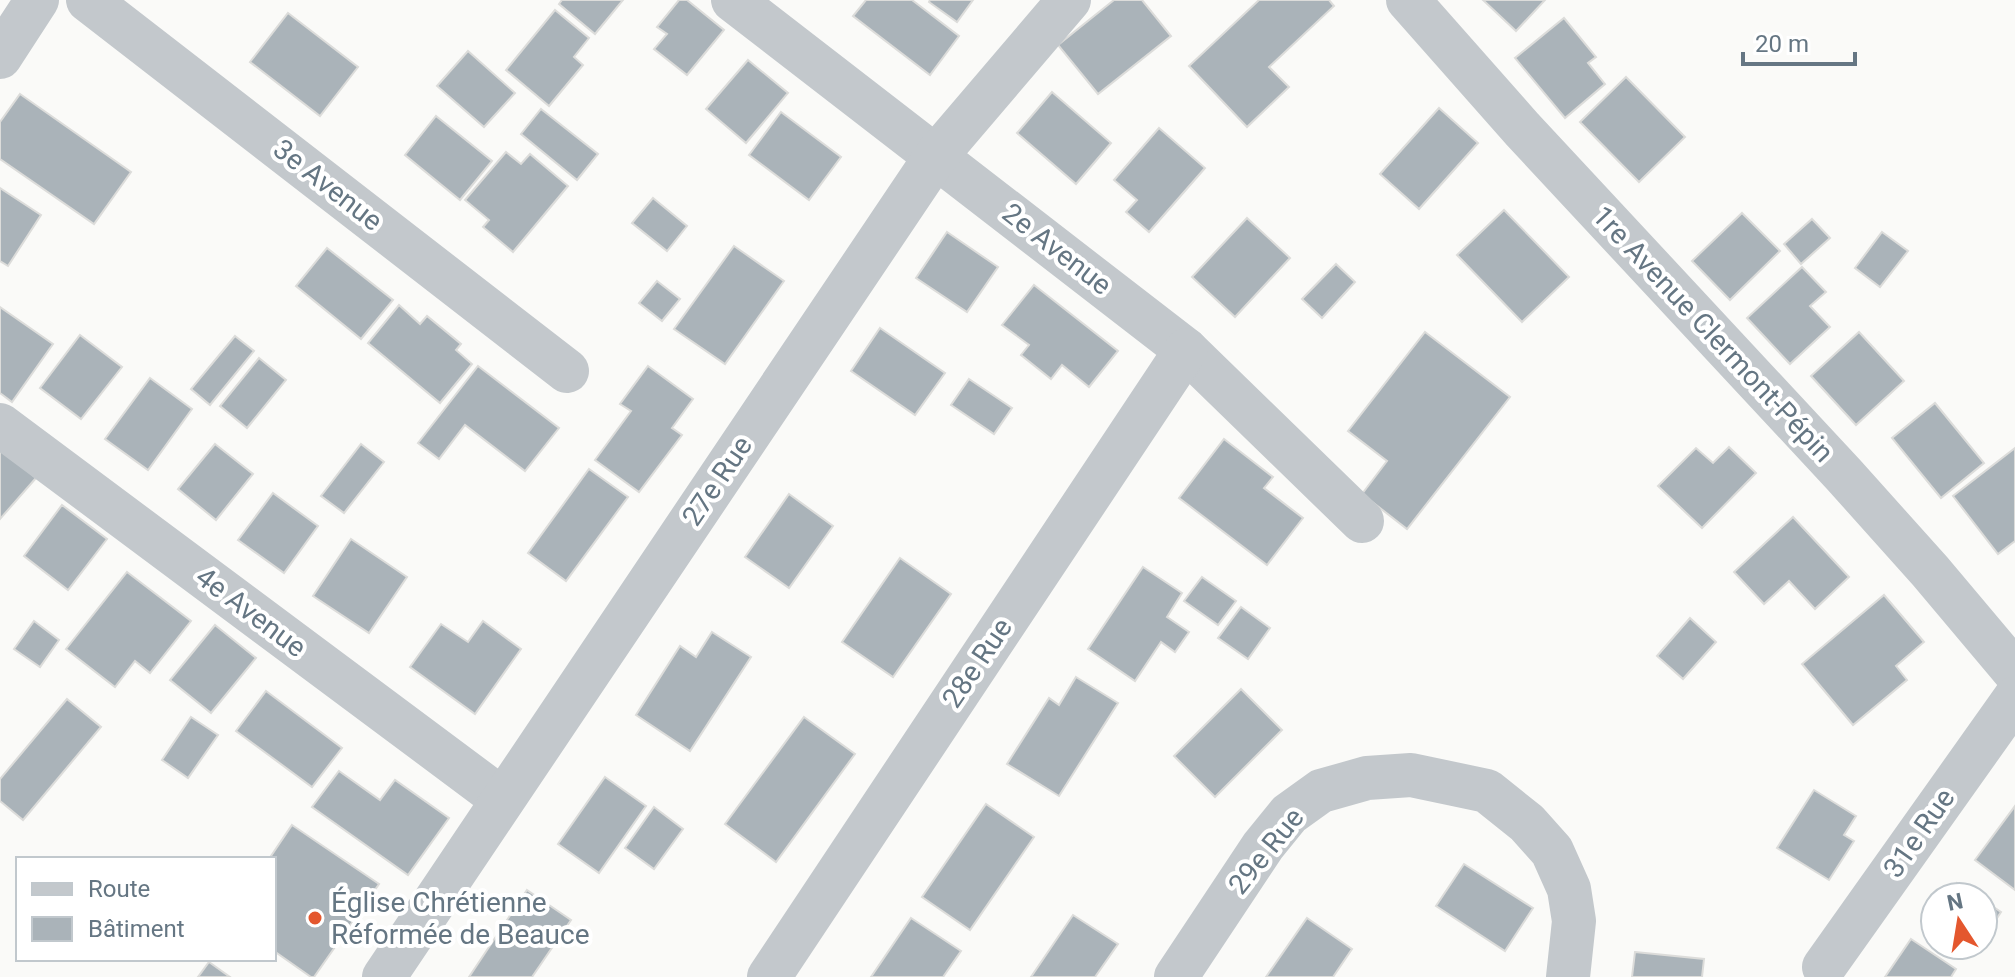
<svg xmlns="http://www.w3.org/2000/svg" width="2015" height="977" font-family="Roboto,sans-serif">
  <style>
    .building { fill: #aab3b9; stroke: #dcdcda; stroke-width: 2 }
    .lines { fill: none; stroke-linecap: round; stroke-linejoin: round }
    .minor { stroke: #c3c8cc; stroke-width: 44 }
    .poi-dot { fill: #e4572e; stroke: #fff; stroke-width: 3 }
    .labels { text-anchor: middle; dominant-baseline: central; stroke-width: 8; stroke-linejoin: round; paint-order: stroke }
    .street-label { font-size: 28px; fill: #657683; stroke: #fff }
    .poi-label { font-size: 28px; fill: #657683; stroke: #fff; text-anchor: start }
  </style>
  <rect width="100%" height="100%" fill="#fafaf8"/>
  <g class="building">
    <path d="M562 0H623L595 34 559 4Z"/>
    <path d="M679 0H687L724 30 687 75 654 49 667 34 657 27Z"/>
    <path d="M866 0H912L959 36 930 75 853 16Z"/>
    <path d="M930 0H973L957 22 929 2Z"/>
    <path d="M1114 0H1142L1171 36 1098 94 1058 45Z"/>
    <path d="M1259 0H1329L1334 6 1269 67 1289 87 1247 127 1189 66Z"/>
    <path d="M1483 0H1545L1516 31Z"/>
    <path d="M555 10 589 38 574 57 583 65 549 106 506 70Z"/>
    <path d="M288 13 358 67 320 116 250 62Z"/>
    <path d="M1564 18 1596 57 1588 63 1605 84 1565 118 1515 58Z"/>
    <path d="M468 51 515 93 484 127 437 86Z"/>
    <path d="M748 60 788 93 746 143 706 109Z"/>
    <path d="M1626 77 1685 137 1639 182 1580 122Z"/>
    <path d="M1052 92 1111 143 1076 184 1017 133Z"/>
    <path d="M20 94 131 172 94 224 0 159V122Z"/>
    <path d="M1439 108 1478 143 1419 209 1380 174Z"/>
    <path d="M541 109 598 154 577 180 521 134Z"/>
    <path d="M781 112 841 157 809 200 749 155Z"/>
    <path d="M436 116 492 161 460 200 405 155Z"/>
    <path d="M1159 128 1205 168 1149 232 1126 212 1137 200 1114 180Z"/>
    <path d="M506 152 521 164 530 154 568 186 513 252 483 227 489 220 465 200Z"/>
    <path d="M0 188 41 215 8 266 0 261Z"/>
    <path d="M653 198 687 226 667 251 632 223Z"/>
    <path d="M1504 210 1569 277 1522 322 1457 255Z"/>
    <path d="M1742 213 1780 251 1730 300 1692 261Z"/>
    <path d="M1247 218 1290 258 1235 317 1192 277Z"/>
    <path d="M1812 219 1830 238 1801 264 1784 244Z"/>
    <path d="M947 232 998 267 967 312 916 278Z"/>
    <path d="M1882 232 1908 251 1880 287 1855 268Z"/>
    <path d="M734 246 784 281 725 364 674 329Z"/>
    <path d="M327 248 393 300 361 339 296 286Z"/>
    <path d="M1336 264 1355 282 1322 318 1302 299Z"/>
    <path d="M1802 267 1826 292 1810 306 1830 327 1790 364 1747 318Z"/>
    <path d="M657 281 680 299 662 321 639 303Z"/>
    <path d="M1034 285 1118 351 1089 387 1062 365 1051 379 1021 355 1029 345 1002 325Z"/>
    <path d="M399 305 420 324 427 316 461 344 456 350 472 364 440 403 368 343Z"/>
    <path d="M0 307 53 344 12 402 0 393Z"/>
    <path d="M880 328 945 373 915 415 851 371Z"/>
    <path d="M1425 332 1510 397 1407 529 1362 494 1387 461 1348 431Z"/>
    <path d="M1859 332 1904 381 1856 425 1811 376Z"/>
    <path d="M80 335 122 367 81 419 40 388Z"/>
    <path d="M235 336 254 351 210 405 191 389Z"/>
    <path d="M259 358 286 380 247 428 220 406Z"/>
    <path d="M478 366 559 428 525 471 465 425 439 459 418 443Z"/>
    <path d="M648 366 693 399 672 428 682 435 639 492 595 460 631 411 620 404Z"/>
    <path d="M150 378 192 409 148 470 105 439Z"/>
    <path d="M969 379 1012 408 994 434 951 405Z"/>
    <path d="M1935 403 1984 463 1941 498 1892 438Z"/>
    <path d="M1224 439 1273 477 1264 488 1303 518 1267 565 1179 498Z"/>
    <path d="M215 444 253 474 216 520 178 489Z"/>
    <path d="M361 444 384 462 344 513 321 496Z"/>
    <path d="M0 446 36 478 0 519Z"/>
    <path d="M1729 447 1756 473 1702 528 1658 486 1696 448 1713 463Z"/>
    <path d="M2015 448V541L1998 554 1953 496Z"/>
    <path d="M589 469 628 497 566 581 528 553Z"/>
    <path d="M273 493 318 526 284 573 238 540Z"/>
    <path d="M789 494 833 526 789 588 745 557Z"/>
    <path d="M62 505 107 539 68 590 24 556Z"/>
    <path d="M1793 517 1849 577 1815 609 1789 581 1764 604 1734 572Z"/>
    <path d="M351 539 407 577 369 633 313 596Z"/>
    <path d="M900 558 951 594 893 677 842 642Z"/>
    <path d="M1143 567 1182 593 1167 617 1189 632 1175 652 1161 642 1135 681 1088 649Z"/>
    <path d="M127 572 191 621 150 673 135 661 115 687 66 649Z"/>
    <path d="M1202 577 1236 601 1218 625 1184 601Z"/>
    <path d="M1884 595 1924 642 1896 666 1907 680 1853 725 1802 664Z"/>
    <path d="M1241 607 1270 628 1248 659 1218 638Z"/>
    <path d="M1690 618 1716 642 1683 679 1657 656Z"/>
    <path d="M34 621 59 640 40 667 14 649Z"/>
    <path d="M483 621 521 649 475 714 410 667 441 624 468 642Z"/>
    <path d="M215 625 256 658 211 713 170 680Z"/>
    <path d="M712 632 751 657 690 751 636 715 680 646 696 657Z"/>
    <path d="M1076 677 1118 703 1059 796 1007 764 1049 698 1059 705Z"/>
    <path d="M1241 689 1282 730 1215 797 1174 756Z"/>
    <path d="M266 691 342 748 312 787 236 731Z"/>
    <path d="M67 699 101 727 23 820 0 801V779Z"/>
    <path d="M191 717 218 735 188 778 162 760Z"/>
    <path d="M804 717 855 754 776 862 725 824Z"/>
    <path d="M339 771 380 800 395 780 449 818 408 875 312 807Z"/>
    <path d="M605 777 646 806 599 873 558 844Z"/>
    <path d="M1814 790 1856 816 1844 835 1854 841 1829 880 1777 848Z"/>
    <path d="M986 804 1034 837 970 930 922 897Z"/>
    <path d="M2015 806V890L1975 860Z"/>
    <path d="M654 807 683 829 654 869 625 848Z"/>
    <path d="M292 825 379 884 314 977H311L274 951V859H269Z"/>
    <path d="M1464 864 1533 908 1505 951 1436 906Z"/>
    <path d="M1957 883 1978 897H1948Z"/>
    <path d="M527 890 571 920 532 977H469Z"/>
    <path d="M1983 900 2001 912 1984 938 1983 937Z"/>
    <path d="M1073 915 1118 944 1095 977H1031Z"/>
    <path d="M911 918 961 951 943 977H871Z"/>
    <path d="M1307 918 1352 949 1333 977H1266Z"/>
    <path d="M1911 939 1956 969 1951 977H1885Z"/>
    <path d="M1635 952 1704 959 1702 977H1632Z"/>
    <path d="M209 962 230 977H198Z"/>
  </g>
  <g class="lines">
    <g class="minor">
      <path d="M88 0 567 371"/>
      <path d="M733 0 1186 350 1362 521"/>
      <path d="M1408 0 1522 129 1844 475 1930 571 2015 672"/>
      <path d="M0 57 37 0"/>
      <path d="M0 425 502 799"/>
      <path d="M1824 967 2015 698"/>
      <path d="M384 977 936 156 1069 0"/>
      <path d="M769 977 1186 350"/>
      <path d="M1176 977 1263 846 1289 814 1321 791 1367 778 1411 775 1487 791 1527 823 1552 851 1569 889 1574 921 1568 977"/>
    </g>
  </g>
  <circle class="poi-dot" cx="315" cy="918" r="8"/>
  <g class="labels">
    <g class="street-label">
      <text transform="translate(328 185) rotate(38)">3e Avenue</text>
      <text transform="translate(1057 249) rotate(38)">2e Avenue</text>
      <text transform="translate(1713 334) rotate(47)">1re Avenue Clermont-Pépin</text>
      <text transform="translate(717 481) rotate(-56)">27e Rue</text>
      <text transform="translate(251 612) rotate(37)">4e Avenue</text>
      <text transform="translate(977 663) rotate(-56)">28e Rue</text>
      <text transform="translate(1919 833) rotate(-55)">31e Rue</text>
      <text transform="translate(1266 851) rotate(-51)">29e Rue</text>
    </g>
    <g class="poi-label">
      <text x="331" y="902">Église Chrétienne<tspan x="331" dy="32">Réformée de Beauce</tspan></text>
    </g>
  </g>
  <rect x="16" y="857" width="260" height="104" fill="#ffffff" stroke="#c1c8cd" stroke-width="2"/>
  <rect x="32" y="883" width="40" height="12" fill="#c3c8cc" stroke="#c1c8cd" stroke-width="2"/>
  <text x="88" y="897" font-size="24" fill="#657683">Route</text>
  <rect x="32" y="917" width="40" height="24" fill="#aab3b9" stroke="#c1c8cd" stroke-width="2"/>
  <text x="88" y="937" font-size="24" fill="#657683">Bâtiment</text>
  <g transform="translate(1959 921) rotate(348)"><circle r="38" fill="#ffffff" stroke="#c1c8cd" stroke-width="2"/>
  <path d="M0-6L14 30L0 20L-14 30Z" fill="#e4572e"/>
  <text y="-12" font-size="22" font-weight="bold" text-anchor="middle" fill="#657683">N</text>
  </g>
  <path d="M1743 52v12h112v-12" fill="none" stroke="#657683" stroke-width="4"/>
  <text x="1755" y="52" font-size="24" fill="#657683" stroke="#ffffff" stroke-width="6" paint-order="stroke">20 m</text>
</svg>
